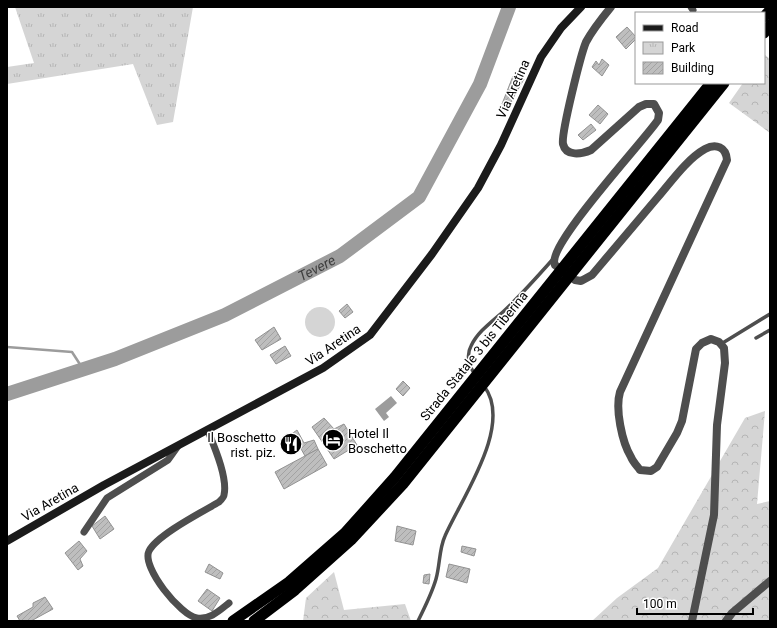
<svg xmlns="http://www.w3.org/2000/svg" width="777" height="628" font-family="Roboto,sans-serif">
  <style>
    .green { fill: #d5d5d5 }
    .forest { fill: url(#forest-crowns) }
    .park { fill: url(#park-tufts) }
    .water { fill: #9c9c9c }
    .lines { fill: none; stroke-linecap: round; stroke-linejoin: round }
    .stream { stroke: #9c9c9c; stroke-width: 2.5 }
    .river { stroke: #9c9c9c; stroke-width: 14 }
    .building { fill: url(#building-hatch); stroke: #929292 }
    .service { stroke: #4e4e4e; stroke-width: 3.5 }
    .minor { stroke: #4e4e4e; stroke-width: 7 }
    .tertiary { stroke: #4e4e4e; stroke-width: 8 }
    .secondary { stroke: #1b1b1b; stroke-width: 8 }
    .trunk { stroke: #000; stroke-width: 11 }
    .labels { text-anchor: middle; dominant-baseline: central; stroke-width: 3; stroke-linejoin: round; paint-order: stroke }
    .street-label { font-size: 13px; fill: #000; stroke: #fff }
    .poi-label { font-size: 13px; fill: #000; stroke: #fff; text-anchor: start }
    .water-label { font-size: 14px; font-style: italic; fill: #3d3d3d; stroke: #fff }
  </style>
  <defs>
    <pattern id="forest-crowns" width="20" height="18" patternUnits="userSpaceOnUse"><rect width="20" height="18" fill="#d5d5d5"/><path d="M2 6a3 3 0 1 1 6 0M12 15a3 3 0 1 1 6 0" fill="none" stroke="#b5b5b5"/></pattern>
    <pattern id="park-tufts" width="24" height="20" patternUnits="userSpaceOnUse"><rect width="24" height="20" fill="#d5d5d5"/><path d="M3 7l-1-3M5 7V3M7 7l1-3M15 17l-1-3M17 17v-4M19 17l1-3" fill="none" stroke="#b5b5b5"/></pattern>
    <pattern id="building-hatch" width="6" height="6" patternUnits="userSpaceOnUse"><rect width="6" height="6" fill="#bebebe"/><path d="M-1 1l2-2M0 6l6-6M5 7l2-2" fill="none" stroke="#a2a2a2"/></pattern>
  </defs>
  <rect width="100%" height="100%" fill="#fff"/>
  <circle class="green" cx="320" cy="322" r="15"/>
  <g class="forest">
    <path d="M764 54 770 59V133L729 103 743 83H764Z"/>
    <path d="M765 411 757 504 770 501V621H592L617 598 658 568 745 418Z"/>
    <path d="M334 572 344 610 405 604 411 621H303L306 598Z"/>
  </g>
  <path class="park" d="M15 7H193L173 122 157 125 133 64 7 84V67L34 63Z"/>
  <path class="water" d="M391 396 397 403 386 413 389 417 384 421 375 409Z"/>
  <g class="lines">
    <path class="stream" d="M7 347 72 352 83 369"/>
    <path class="river" id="s1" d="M7 394 115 359 225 315 340 256 419 197 480 84 509 7"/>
  </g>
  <g class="building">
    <path d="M627 27 636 37V39L626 49 616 37Z"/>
    <path d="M602 59 609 65 602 76 592 67 596 61 599 65Z"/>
    <path d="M513 76 524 79 512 100 510 108 502 104Z"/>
    <path d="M598 105 608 114 600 124 589 115Z"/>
    <path d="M591 124 596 130 583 140 578 135Z"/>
    <path d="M347 304 353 312 345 318 339 311Z"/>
    <path d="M274 327 281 339 262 350 255 340Z"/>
    <path d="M285 346 291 356 276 364 270 355Z"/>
    <path d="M403 381 410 388 403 396 396 389Z"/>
    <path d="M324 418 334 429 344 424 357 445 334 459 312 427Z"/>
    <path d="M297 430 304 443 314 440 318 449 305 456 300 447 289 453 282 441Z"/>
    <path d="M318 449 327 465 284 489 275 472Z"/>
    <path d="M105 516 114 529 100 539 92 526Z"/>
    <path d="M397 526 416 531 413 545 395 541Z"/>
    <path d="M79 541 87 551 80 559 83 566 78 570 65 553Z"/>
    <path d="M462 546 476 549 474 556 461 552Z"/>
    <path d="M209 564 223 573 220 579 205 572Z"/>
    <path d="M449 564 470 569 467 583 446 577Z"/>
    <path d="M430 574 429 584 423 583 424 575Z"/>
    <path d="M207 589 220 598 212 611 198 601Z"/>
    <path d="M45 597 53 609 31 621H20L17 616 33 607V603Z"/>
  </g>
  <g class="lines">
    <g class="service">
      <path d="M756 338 770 330"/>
      <path d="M721 344 770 314"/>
      <path d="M475 374C469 367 466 355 471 346 478 331 493 321 505 310 522 294 538 276 553 259"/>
      <path d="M418 621C425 607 432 593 436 579 440 565 439 549 445 536 461 499 514 425 484 386"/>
    </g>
    <g class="minor">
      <path d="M691 7 693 10"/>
      <path d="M208 431C214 446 228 478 224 495 224 497 221 500 219 502 202 512 157 535 149 551 141 567 181 616 197 618 210 620 220 610 229 603"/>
      <path d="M84 532 107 498 168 460 178 446"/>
    </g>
    <g class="tertiary">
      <path d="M611 7C602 18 593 29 586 42 581 54 561 133 563 144 566 157 582 154 591 150L639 107 646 104H654L659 113 658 120C644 141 545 247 555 265L575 280 581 281 592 275C614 249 636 223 658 197 671 182 687 159 705 149 716 143 726 147 727 160L620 392C615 409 622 442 631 457 633 462 637 466 640 470L651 471 657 467 677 433 682 421 696 349 702 343 711 339 719 342 724 348 725 363 717 425 714 515 692 621"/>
      <path d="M726 621 732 613 770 581"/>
    </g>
    <path class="secondary" d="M7 541 104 485 323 368 370 335 432 254 478 188 501 145 541 57 561 28 581 7"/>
    <g class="trunk">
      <path d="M764 17 770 10"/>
      <path d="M764 33 770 25"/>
      <path d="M233 621 289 582 345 533 395 477 711 83"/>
      <path d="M254 621 295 590 351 540 403 484 724 83"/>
    </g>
  </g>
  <defs>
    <g id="hotel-disc" transform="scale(1.15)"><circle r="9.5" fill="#000" stroke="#fff"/><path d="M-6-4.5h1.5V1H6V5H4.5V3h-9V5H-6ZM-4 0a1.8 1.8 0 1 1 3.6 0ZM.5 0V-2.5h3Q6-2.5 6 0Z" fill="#fff"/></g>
    <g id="restaurant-disc" transform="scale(1.15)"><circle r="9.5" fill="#000" stroke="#fff"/><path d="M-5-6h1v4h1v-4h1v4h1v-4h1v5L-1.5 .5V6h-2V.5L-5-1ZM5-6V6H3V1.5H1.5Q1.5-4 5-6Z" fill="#fff"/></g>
  </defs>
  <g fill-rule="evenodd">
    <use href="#hotel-disc" x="333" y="440"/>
    <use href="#restaurant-disc" x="291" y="444"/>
  </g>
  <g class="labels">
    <g class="street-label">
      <text transform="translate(513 89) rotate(-66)">Via Aretina</text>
      <text transform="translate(333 345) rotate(-34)">Via Aretina</text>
      <text transform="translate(474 356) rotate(-51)">Strada Statale 3 bis Tiberina</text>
      <text transform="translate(50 502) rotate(-30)">Via Aretina</text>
    </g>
    <g class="poi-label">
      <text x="348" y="433">Hotel Il<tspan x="348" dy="15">Boschetto</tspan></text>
      <text x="276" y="437" text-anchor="end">Il Boschetto<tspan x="276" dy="15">rist. piz.</tspan></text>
    </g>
    <g class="water-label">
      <text stroke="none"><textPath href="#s1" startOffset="335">Tevere</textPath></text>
    </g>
  </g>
  <rect width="777" height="628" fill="none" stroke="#000000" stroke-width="16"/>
  <rect x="635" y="12" width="130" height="72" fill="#ffffff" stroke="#999999"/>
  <rect x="643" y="25" width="20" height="6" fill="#1b1b1b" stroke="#999999"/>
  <text x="671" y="32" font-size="12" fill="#000000">Road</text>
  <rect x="643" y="42" width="20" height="12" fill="url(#park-tufts)" stroke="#999999"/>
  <text x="671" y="52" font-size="12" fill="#000000">Park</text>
  <rect x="643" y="62" width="20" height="12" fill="url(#building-hatch)" stroke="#999999"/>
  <text x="671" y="72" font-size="12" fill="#000000">Building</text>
  <path d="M637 608v6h116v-6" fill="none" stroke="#000000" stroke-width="2"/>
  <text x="643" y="608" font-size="12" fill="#000000" stroke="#ffffff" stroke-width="3" paint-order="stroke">100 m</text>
</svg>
